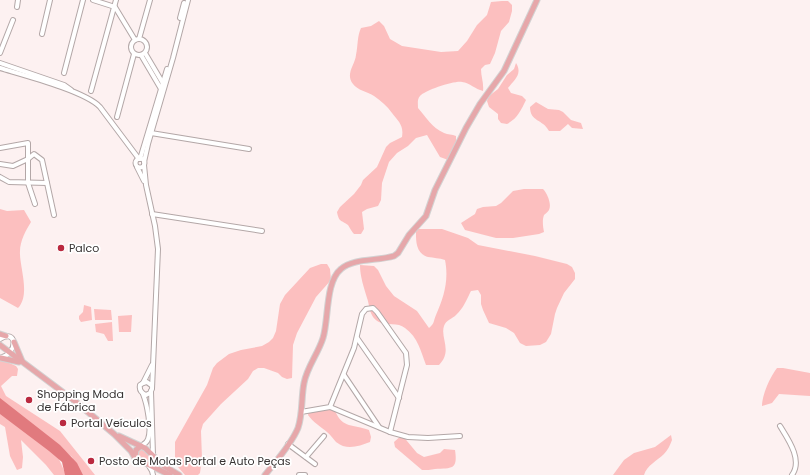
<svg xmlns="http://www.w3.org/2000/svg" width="810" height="475" font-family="Poppins,sans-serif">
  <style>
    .green { fill: #fcbfbf }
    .water { fill: #e17a7e }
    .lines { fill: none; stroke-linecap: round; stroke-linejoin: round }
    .minor-casing { stroke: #b3a7a7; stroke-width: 6 }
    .major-casing { stroke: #d3d2d2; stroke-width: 7 }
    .minor { stroke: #fff; stroke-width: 4 }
    .major { stroke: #e6a7aa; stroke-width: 5 }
    .poi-dot { fill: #ba293f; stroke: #fff; stroke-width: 1.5 }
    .labels { text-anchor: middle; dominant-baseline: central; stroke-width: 3.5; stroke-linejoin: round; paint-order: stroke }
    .poi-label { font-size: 11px; fill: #363232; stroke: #fff; text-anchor: start }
  </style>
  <rect width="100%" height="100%" fill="#fdf1f1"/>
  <g class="green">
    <path d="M502 1H508L512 5V11L509 22 501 31 495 53 490 64 485 65 481 69C481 77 484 83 483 91 475 89 470 83 462 82 456 80 425 90 420 96 417 99 418 104 418 108 426 117 432 128 444 133 448 135 452 134 456 136V150L451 161 440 157 427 135 416 138 408 146 397 153 389 162 382 183 381 200 378 206 367 209 362 212 364 229 361 234H354C352 232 350 228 348 225 342 220 339 223 337 212L340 207 354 194 361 185 363 180 377 167 386 147 390 143 402 137C404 125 398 121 392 113 387 106 381 101 374 96 368 92 357 90 353 84 345 74 355 65 356 55 358 45 357 37 361 28L371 26 379 21 384 26 390 39 402 46 441 52 458 51 467 41 477 25 487 15 491 2Z"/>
    <path d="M516 63C523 74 514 80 508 88L511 93 522 96 526 100C521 110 518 118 507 124L501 123 498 119V114L489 107 487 101 489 96 498 89 507 75 514 69Z"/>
    <path d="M536 102 548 109 559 110 563 112 571 120 581 123 583 129 572 128 568 124 560 131H549C543 119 530 122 530 107Z"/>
    <path d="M524 189H543C547 193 552 204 549 210 548 212 546 213 544 215 542 220 543 227 544 232L539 234 513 238H496L465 230 461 223 475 214 477 209 483 207 496 206 501 203 513 191Z"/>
    <path d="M0 209 7 211 24 210 31 222C26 230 20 241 20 251 19 266 31 294 18 308L0 298Z"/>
    <path d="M416 229H442L468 238 478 245 535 256 567 264 572 267 575 273V279L564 293 557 308 555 314 551 334 546 342 540 345 526 346 520 343 514 333 506 328 489 323 483 310 481 304V295L478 290 471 291C467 299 463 309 456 315 452 319 446 320 444 326 440 338 453 351 439 365H426C421 352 418 337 405 328 398 322 387 326 379 322 369 317 370 306 367 298 364 287 360 277 360 265L374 266 378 270 386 286 394 296 417 311 429 328C435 323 433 322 436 315 444 297 449 280 445 260 439 258 434 258 428 257 415 253 416 240 416 229Z"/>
    <path d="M321 264H327L330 269 331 280 316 297 297 333 293 345 292 378 287 379 282 377 278 373 264 368H258L253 371 248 379 221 404 203 424 201 431 202 459 200 473 198 475H185L178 467 175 460V442L207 385 213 368 217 363 229 354 241 350 262 346 269 342 273 338 276 331 280 304 285 295 310 268Z"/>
    <path d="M84 305 91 307 92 320 81 322 79 319V316L83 312Z"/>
    <path d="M94 309 111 310 112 320H95Z"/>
    <path d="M132 315 131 332H119L118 316Z"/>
    <path d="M112 322 113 341H108L104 334 96 332 95 324Z"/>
    <path d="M0 359 16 366 18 369 17 376H12L1 386 6 396 60 431 95 475H79L72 457 62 449 58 457 66 475H54L46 465 21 440 23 457 22 468 17 470 10 456 5 427 0 424Z"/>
    <path d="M777 368H783L810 373V396L779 394 772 403 762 406C762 395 770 377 777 368Z"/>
    <path d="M320 408 335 411C343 429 353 424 369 430L371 437 370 442C359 446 347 451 336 442 333 439 331 435 327 432 321 427 313 422 308 415L309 410Z"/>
    <path d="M402 435 417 453 424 457 440 453 444 449 455 450C458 470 452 468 435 469 431 470 426 470 422 470L395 447 394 442Z"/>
    <path d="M671 435 672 440C670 445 668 450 664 454 657 461 647 465 644 475H613L624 460 634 453 655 447Z"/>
    <path d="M143 449 163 469 138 457V451Z"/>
  </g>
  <path class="water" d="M0 398 60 445 77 463 83 475H65L62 462 49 451 0 414Z"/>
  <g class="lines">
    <g class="minor-casing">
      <g id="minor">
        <path d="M93 0 115 7 135 40"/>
        <path d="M17 7 18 0"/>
        <path d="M180 18 184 3"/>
        <path d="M42 34 50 0"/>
        <circle cx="139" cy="47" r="8"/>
        <path d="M139 39 150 0"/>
        <path d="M0 53 13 20"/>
        <path d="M145 53 164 85"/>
        <path d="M141 55 161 89"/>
        <path d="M0 63 64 85 71 90"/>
        <path d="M0 68C23 75 85 91 100 107L139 159"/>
        <path d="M64 73 83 0"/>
        <path d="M91 91 116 0"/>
        <path d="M117 117 134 54"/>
        <path d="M151 133 249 149"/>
        <path d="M0 148 28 143V183L35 204"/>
        <circle cx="140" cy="163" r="4.5"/>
        <path d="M140 159 167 69"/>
        <path d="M144 162 148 144 173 58 188 0"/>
        <path d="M0 164 13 166 28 159 34 154 42 160 54 215"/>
        <path d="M144 165 146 185 155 226 158 249 152 389 150 393 146 395C141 393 139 390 140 385L143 383 147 382 151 385"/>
        <path d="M137 167 144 181"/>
        <path d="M0 177 9 182 47 183"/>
        <path d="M152 214 262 231"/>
        <path d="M357 338 399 398"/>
        <path d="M0 339C16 328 20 352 0 358"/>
        <path d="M344 375 379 427"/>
        <path d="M143 383 152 365"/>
        <path d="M151 391 153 455"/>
        <path d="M330 407 390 432 408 437 428 438 460 436"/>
        <path d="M301 412 330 407 354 348 362 314 366 309 373 308 377 312 406 353 407 365 390 432"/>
        <path d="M780 426C788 439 803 460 792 475"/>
        <path d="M288 444 315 464"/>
        <path d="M141 446C144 444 147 443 148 439 152 429 147 404 143 394"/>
        <path d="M306 457 324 436"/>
        <path d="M149 466 152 471 153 475"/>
        <path d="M299 475H305"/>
      </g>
    </g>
    <g class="major-casing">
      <g id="major">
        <path d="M0 334 6 336"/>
        <path d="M14 342 22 361"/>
        <path d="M0 345 76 402 114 434 131 451 135 458 170 475"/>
        <path d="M1 358 19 362"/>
        <path d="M119 436 145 448 164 466 179 475"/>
        <path d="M135 458 136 450 141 446"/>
        <path d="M265 475C276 461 291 445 298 428 303 413 301 398 304 383 307 367 318 354 323 338 329 319 325 282 341 269 353 258 378 261 394 256L398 253 409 235 426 216 435 190 466 128 480 104 504 71 537 0"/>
      </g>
    </g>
    <use href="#minor" class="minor"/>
    <use href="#major" class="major"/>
  </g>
  <g class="poi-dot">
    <circle cx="61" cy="248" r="4"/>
    <circle cx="29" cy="400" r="4"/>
    <circle cx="63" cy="423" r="4"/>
    <circle cx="91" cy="461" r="4"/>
  </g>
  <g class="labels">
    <g class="poi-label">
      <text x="69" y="248">Palco</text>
      <text x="37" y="394">Shopping Moda<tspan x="37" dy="13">de Fábrica</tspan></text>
      <text x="71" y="423">Portal Veículos</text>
      <text x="99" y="461">Posto de Molas Portal e Auto Peças</text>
    </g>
  </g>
</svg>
